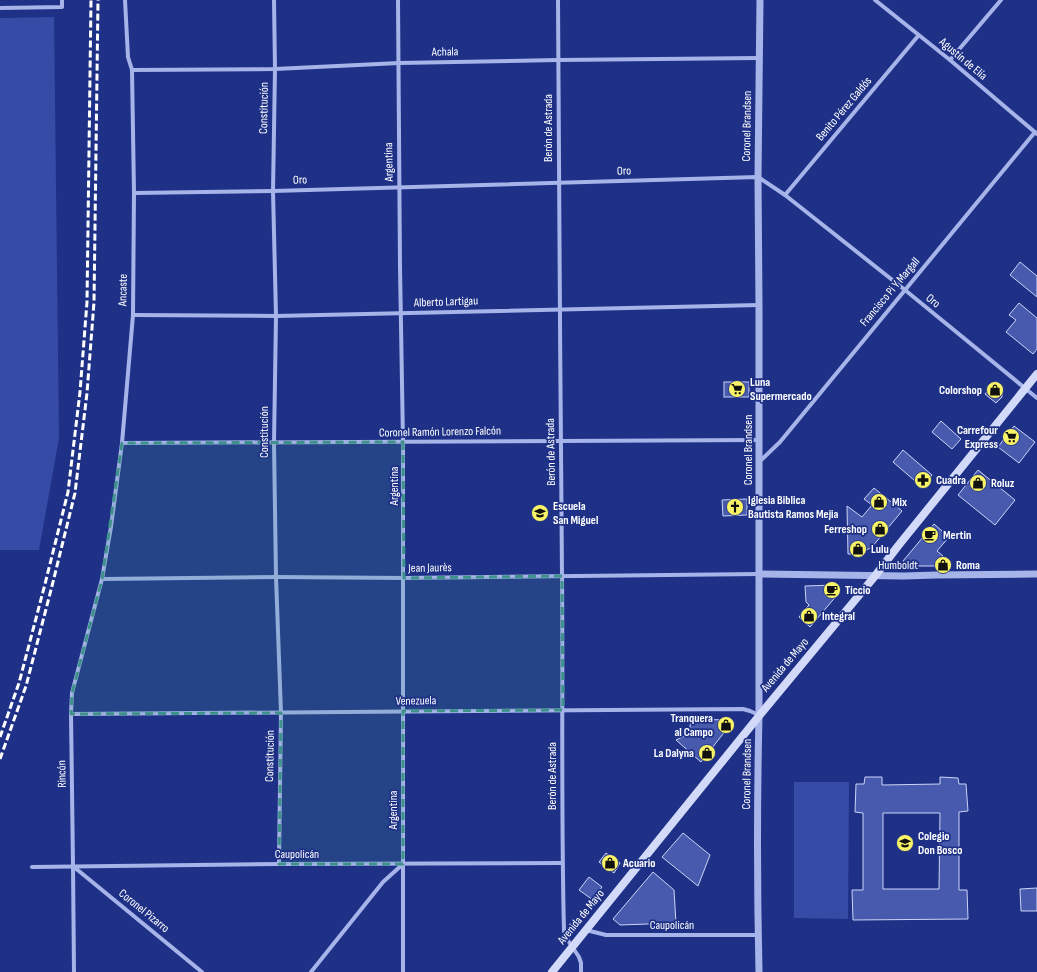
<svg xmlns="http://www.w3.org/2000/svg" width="1037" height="972" font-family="'Sofia Sans Condensed',sans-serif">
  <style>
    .green { fill: #354ba5 }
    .building { fill: #475aae; stroke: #ccd4f8; fill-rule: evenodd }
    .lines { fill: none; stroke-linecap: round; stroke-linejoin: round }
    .minor { stroke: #a7b4ea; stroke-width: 4 }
    .tertiary { stroke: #a7b4ea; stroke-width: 7 }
    .secondary { stroke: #d3d9f8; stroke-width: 8 }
    .rail { stroke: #fff; stroke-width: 3; stroke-dasharray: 7 3; stroke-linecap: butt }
    .marked { fill: #3f918b; fill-opacity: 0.2; stroke: #3f918b; stroke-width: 3; stroke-dasharray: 8 5; stroke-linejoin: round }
    .labels { text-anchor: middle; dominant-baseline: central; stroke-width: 3.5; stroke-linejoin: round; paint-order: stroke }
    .street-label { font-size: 12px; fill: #fff; stroke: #1e3186 }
    .poi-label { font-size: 12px; font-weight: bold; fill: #fff; stroke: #1e3186; text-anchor: start }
  </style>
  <rect width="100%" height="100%" fill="#1e3186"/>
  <g class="green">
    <path d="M54 17 59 438 39 550H0V18Z"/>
    <path d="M794 782H849L848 919 794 918Z"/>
  </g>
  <g class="building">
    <path d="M1020 262 1037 276V297L1010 275Z"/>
    <path d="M1019 303 1037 318V349L1033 354 1006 332 1016 320 1009 315Z"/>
    <path d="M996 381 1002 387V397L996 403 985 394Z"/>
    <rect x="724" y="382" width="25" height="15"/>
    <path d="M941 421 961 439 952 449 932 432Z"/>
    <path d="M1014 426 1035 442 1019 463 998 447Z"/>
    <path d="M903 450 932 475 922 487 893 462Z"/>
    <path d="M978 470 1015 500 995 525 958 495Z"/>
    <path d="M874 488 902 511 872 547 859 554H848L847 506 862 517 872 505 864 499Z"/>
    <path d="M747 499V515L723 516 722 500Z"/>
    <path d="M934 524 949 537 937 551 943 556 941 566H906L903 561Z"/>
    <path d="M835 585 837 587 838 594 810 627 799 617 809 605 806 602 805 586Z"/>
    <path d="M691 719 727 720 730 725 701 762 676 740 689 734Z"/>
    <path d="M865 777H882V785L940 784V777L958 778 959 784H966L968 811 959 812V890H967L968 919 853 920 852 890H863V813L855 812 856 784H864ZM883 813H940L939 889H883Z"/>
    <path d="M683 833 710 855 698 886 662 857Z"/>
    <path d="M606 853 620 863 614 873 599 862Z"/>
    <path d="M653 872 674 890 676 923 620 925 613 919Z"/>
    <path d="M589 877 602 887 593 900 579 890Z"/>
    <path d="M1037 888V911H1021L1020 889Z"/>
  </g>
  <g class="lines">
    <g class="minor">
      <path d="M274 0 275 69 273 191 276 316 274 443 276 577 281 713 279 864"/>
      <path d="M398 0 400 267 403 442V972"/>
      <path d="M558 0C558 192 561 384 562 576 563 694 561 813 564 931L567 939 579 957 581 963V972"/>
      <path d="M875 0 950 60 1037 134"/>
      <path d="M0 8 62 7V0"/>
      <path d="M950 60 1001 0"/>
      <path d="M132 70 275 69 399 63 558 60 759 58"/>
      <path d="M134 193 273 191 758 177 785 195 905 290 1037 398"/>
      <path d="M785 195 918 36"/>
      <path d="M133 315 276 316 759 305"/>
      <path d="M122 443C334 443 546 440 759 440"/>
      <path d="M759 462 780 442 1035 132"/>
      <path d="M102 579 276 577 404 578 759 574"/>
      <path d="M71 714C295 713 519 710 743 709L750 711 759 715"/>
      <path d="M32 867 279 864 562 863"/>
      <path d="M74 867 202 972"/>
      <path d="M586 930 606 935H758"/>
      <path d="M74 972 73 866 71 714 72 693 102 579 111 527 122 443 133 315 134 193 132 70 128 57 125 0"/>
      <path d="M311 972 383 882 403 864"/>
    </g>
    <g class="tertiary">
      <path d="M759 574 904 576 936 575 1037 574"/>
      <path d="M759 972C757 887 757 801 759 716V305L758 177 760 0"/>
    </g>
    <path class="secondary" d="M552 972 759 716 875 576 898 546 1037 374"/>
    <g class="rail">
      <path d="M0 737 19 683 45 584 68 492 80 392 87 302 91 0"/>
      <path d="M0 759 26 686 52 586 75 493 87 393 94 302 98 0"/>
    </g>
  </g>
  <path class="marked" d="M403 442 404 578 562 576 563 710 403 711V864H279L281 713 71 714 72 693 102 579 122 443Z"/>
  <defs>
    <g id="supermarket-disc" transform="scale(0.9)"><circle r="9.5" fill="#f9f467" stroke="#1e3186"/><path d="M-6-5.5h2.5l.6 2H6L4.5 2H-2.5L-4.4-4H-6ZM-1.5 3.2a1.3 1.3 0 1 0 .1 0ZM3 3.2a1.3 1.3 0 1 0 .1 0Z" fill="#111"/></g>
    <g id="shop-disc" transform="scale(0.9)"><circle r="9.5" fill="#f9f467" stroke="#1e3186"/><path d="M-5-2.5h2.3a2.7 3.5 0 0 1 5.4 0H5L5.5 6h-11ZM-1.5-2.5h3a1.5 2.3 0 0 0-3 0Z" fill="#111"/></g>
    <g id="pharmacy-disc" transform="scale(0.9)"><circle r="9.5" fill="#f9f467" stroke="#1e3186"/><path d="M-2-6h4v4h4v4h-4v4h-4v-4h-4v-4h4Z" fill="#111"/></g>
    <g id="church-disc" transform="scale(0.9)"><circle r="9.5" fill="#f9f467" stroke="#1e3186"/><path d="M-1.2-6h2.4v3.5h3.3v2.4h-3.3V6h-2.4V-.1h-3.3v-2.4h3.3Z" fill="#111"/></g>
    <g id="school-disc" transform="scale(0.9)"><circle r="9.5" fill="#f9f467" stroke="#1e3186"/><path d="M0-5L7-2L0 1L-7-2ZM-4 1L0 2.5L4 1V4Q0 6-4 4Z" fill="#111"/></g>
    <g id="cafe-disc" transform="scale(0.9)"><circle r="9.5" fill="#f9f467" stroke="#1e3186"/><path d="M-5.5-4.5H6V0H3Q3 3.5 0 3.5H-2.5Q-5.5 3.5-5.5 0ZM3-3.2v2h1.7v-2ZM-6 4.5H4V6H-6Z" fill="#111"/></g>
  </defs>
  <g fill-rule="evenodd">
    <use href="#supermarket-disc" x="737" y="389"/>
    <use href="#shop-disc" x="995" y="390"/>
    <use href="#supermarket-disc" x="1011" y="437"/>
    <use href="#pharmacy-disc" x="923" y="480"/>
    <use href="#shop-disc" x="978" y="483"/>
    <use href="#shop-disc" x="879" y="502"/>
    <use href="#church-disc" x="735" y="507"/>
    <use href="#school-disc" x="540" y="513"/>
    <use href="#shop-disc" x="880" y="529"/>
    <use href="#cafe-disc" x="930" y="535"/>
    <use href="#shop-disc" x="858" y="549"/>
    <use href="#shop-disc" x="943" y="565"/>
    <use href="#cafe-disc" x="832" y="590"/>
    <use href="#shop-disc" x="809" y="616"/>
    <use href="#shop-disc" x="726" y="725"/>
    <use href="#shop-disc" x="707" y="753"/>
    <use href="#school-disc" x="905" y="843"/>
    <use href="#shop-disc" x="610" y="863"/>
  </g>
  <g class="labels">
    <g class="street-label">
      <text transform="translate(445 52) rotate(-1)">Achala</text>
      <text transform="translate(963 59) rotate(40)">Agustín de Elía</text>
      <text transform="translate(264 108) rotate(-89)">Constitución</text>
      <text transform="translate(844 109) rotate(-50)">Benito Pérez Galdós</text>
      <text transform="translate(747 126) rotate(-89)">Coronel Brandsen</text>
      <text transform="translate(548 128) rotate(-90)">Berón de Astrada</text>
      <text transform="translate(389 162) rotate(-91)">Argentina</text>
      <text transform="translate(624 171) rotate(-2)">Oro</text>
      <text transform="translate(300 180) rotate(-2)">Oro</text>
      <text transform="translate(123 290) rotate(-89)">Ancaste</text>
      <text transform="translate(890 292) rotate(-50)">Francisco Pi Y Margall</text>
      <text transform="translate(933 301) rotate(39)">Oro</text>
      <text transform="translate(446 302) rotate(-2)">Alberto Lartigau</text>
      <text transform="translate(264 432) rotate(-90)">Constitución</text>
      <text transform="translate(440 432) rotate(-1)">Coronel Ramón Lorenzo Falcón</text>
      <text transform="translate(748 450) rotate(-90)">Coronel Brandsen</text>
      <text transform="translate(551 452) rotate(-91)">Berón de Astrada</text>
      <text transform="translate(394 486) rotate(-90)">Argentina</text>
      <text x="898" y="565">Humboldt</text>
      <text transform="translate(430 568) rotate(-1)">Jean Jaurès</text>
      <text transform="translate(785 665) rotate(-50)">Avenida de Mayo</text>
      <text transform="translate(416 701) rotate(-1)">Venezuela</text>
      <text transform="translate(270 756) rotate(-89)">Constitución</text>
      <text transform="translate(62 774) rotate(-91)">Rincón</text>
      <text transform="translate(747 774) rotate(-89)">Coronel Brandsen</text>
      <text transform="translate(552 776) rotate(-90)">Berón de Astrada</text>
      <text transform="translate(393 810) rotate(-90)">Argentina</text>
      <text x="297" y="854">Caupolicán</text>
      <text transform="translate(144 911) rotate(39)">Coronel Pizarro</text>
      <text transform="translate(581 917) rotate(-51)">Avenida de Mayo</text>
      <text x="672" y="925">Caupolicán</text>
    </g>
    <g class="poi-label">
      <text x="750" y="382">Luna<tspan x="750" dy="14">Supermercado</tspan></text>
      <text x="982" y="390" text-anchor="end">Colorshop</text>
      <text x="998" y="430" text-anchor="end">Carrefour<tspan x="998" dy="14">Express</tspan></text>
      <text x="936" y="480">Cuadra</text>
      <text x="991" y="483">Roluz</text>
      <text x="748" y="500">Iglesia Biblica<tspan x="748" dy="14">Bautista Ramos Mejia</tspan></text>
      <text x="892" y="502">Mix</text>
      <text x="553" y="506">Escuela<tspan x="553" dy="14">San Miguel</tspan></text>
      <text x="867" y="529" text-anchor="end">Ferreshop</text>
      <text x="943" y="535">Mertin</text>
      <text x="871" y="549">Lulu</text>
      <text x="956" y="565">Roma</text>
      <text x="845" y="590">Ticcio</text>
      <text x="822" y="616">Integral</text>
      <text x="713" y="718" text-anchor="end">Tranquera<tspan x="713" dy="14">al Campo</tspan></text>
      <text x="694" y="753" text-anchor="end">La Dalyna</text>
      <text x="918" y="836">Colegio<tspan x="918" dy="14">Don Bosco</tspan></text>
      <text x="623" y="863">Acuario</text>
    </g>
  </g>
</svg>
